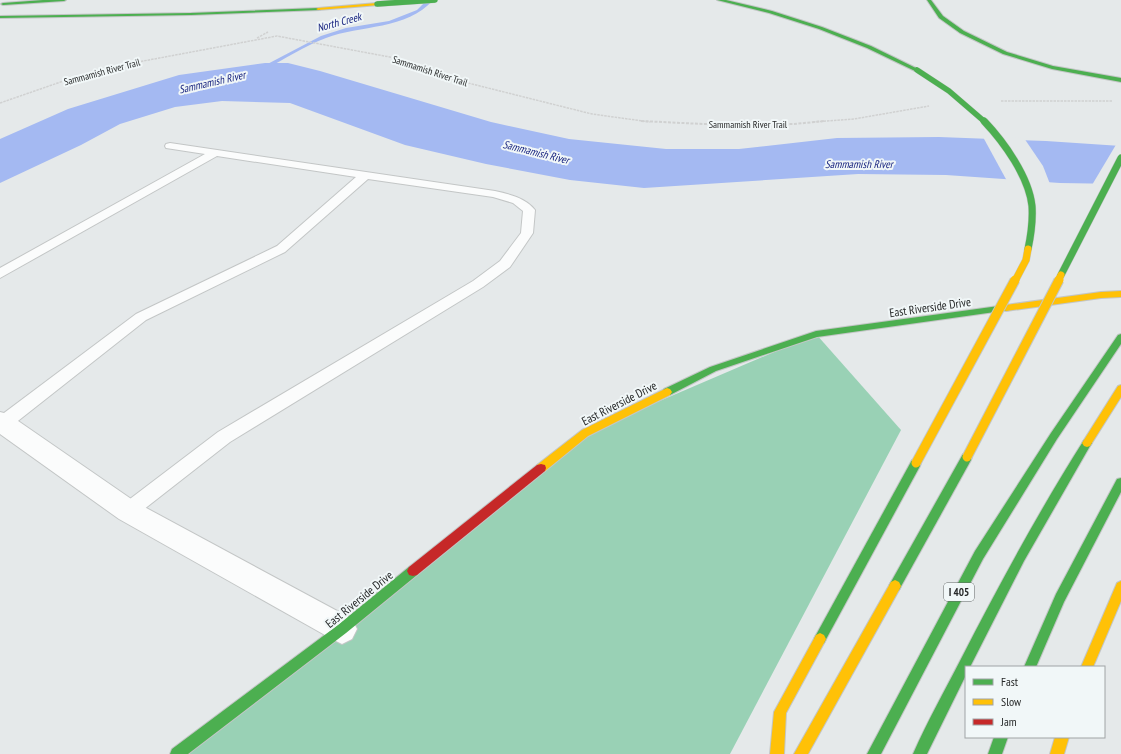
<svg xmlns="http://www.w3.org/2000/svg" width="1121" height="754" font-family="'PT Sans Narrow',sans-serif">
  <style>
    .forest { fill: #99d1b5 }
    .water { fill: #a4b9f2 }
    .pier { fill: #e5e9ea }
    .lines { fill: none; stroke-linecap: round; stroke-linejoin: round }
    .stream { fill: #a4b9f2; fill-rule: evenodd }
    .lane-casing { stroke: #c3c6c6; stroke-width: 2 }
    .street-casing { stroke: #c3c6c6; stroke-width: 2 }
    .fast-casing { stroke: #c3c6c6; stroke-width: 2 }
    .slow-casing { stroke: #c3c6c6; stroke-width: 2 }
    .jam-casing { stroke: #c3c6c6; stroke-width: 2 }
    .path-far1 { stroke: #d0d1d1; stroke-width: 1.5; stroke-dasharray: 2.5 1; stroke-linecap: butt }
    .path { stroke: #d0d1d1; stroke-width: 2; stroke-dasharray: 3 1.5; stroke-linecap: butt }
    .lane { fill: #fbfcfc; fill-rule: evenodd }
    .street { fill: #fbfcfc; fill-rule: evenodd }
    .fast { fill: #4caf50; fill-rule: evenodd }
    .slow { fill: #ffc107; fill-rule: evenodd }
    .jam { fill: #c62828; fill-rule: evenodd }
    .fast-bridge-far1-casing { stroke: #c3c6c6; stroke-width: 6; stroke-linecap: butt }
    .fast-bridge-casing { stroke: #c3c6c6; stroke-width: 8; stroke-linecap: butt }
    .slow-bridge-far1-casing { stroke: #c3c6c6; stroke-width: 8; stroke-linecap: butt }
    .slow-bridge-casing { stroke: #c3c6c6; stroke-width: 11; stroke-linecap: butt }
    .fast-bridge-far1 { stroke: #4caf50; stroke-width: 5.5 }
    .fast-bridge { stroke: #4caf50; stroke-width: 7 }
    .slow-bridge-far1 { stroke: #ffc107; stroke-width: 7 }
    .slow-bridge { stroke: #ffc107; stroke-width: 9 }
    .labels { text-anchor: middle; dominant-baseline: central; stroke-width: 4; stroke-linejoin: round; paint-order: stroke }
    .far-street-label { font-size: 10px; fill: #262828; stroke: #f1f7f8 }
    .far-water-label { font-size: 11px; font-style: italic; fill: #17237f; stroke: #f1f7f8 }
    .shield { fill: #f1f7f8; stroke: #636666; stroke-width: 1 }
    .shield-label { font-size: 11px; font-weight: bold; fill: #262828 }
    .street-label { font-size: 12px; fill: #262828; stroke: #f1f7f8 }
  </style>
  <rect width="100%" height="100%" fill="#e5e9ea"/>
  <path class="forest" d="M816 334 901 430 730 754H177L585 433Z"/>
  <path class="water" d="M265 63H288L320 71 491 122 569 139 666 149H739L837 138 939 137 1046 141 1121 146V184L1060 183 946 175 858 174 644 188 570 180 486 164 405 145 290 103 222 101 175 107 120 124 81 145 0 183V139L68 109 179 75Z"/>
  <g class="pier">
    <path d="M983 137 1024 138 1043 166 1050 184 1007 181Z"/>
    <path d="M1117 143 1121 144V186L1092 185Z"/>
  </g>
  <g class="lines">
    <path class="stream" d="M427 0H433C407 30 360 25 326 38 304 46 284 60 263 70L258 69 321 36 346 28 389 21 417 10Z"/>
    <g class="lane-casing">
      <path id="lane" d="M170 143 495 191C509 194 526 198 535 210L533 233 531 236 510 267 483 287 230 442 134 517 128 519 122 517 119 511 122 505 218 432 473 281 500 261 521 233 523 211 513 203 493 197 368 179 285 252 146 320 9 428 3 429 0 428V416L136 314 277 246 356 177 217 156 0 278V268L205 154 166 148 165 146 166 144Z"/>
    </g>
    <g class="street-casing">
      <path id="street" d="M0 412 8 414 137 503 352 619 357 629 352 639 342 644 332 639 119 519 0 434Z"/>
    </g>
    <g class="fast-casing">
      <g id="fast">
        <path d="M43 0H66L64 1 3 5 1 4 3 3Z"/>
        <path d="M717 0H726L772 11 822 27 871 46 920 70 915 71 867 48 819 29 769 13Z"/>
        <path d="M927 0H931L943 16 964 31 1007 52 1053 66 1121 78V82L1052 69 1003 54 960 33 939 18Z"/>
        <path d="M318 8H320V10L191 15 0 18V16L191 13Z"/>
        <path d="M1006 305 1010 308 1009 310 817 337 716 371 670 395H664L662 392 664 389 710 367 816 331Z"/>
        <path d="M1121 334V344L1057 439 983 559 881 754H867L975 551 1051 433 1118 335Z"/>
        <path d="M1087 439 1090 440 1092 443 1090 446 1024 561 970 667H966V675L927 754H913C927 722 945 690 961 659 999 585 1039 511 1084 440Z"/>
        <path d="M967 453 971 454 972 457 971 460 899 590 895 592 891 590 889 586 891 582 963 454Z"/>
        <path d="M916 459 920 460 921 463 920 466 824 643 820 645 816 643 814 639 816 635 912 460Z"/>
        <path d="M1121 478V492L1064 602 1036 667H1024L1056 594 1117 479Z"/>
        <path d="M413 566 417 567 419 571 417 575 346 633 188 754H170L172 749 338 625 409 567Z"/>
        <path d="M994 737H1008L1002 754H988Z"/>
      </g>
    </g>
    <g class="slow-casing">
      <g id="slow">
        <path d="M377 3 379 4V5L318 10 316 9 318 8Z"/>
        <path d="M1121 291V297L1101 298 1006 311 1002 308 1006 305 1101 292Z"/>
        <path d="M1121 385V397L1090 446 1087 447 1084 446 1082 443 1084 440 1118 386Z"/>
        <path d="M667 388 670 389 672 392 670 395 588 436 545 471 541 472 537 471 536 468 537 465 582 430Z"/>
        <path d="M895 580 899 582 901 586 899 590 808 754H794L891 582Z"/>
        <path d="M1121 581V601L1093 667H1081L1117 583Z"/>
        <path d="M820 633 824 635 826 639 824 643 786 713 784 754H770L774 712 816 635Z"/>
        <path d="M1055 737H1069L1064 754H1050Z"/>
      </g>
    </g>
    <g class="jam-casing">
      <path id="jam" d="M541 464 545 465 546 468 545 471 417 575 413 576 409 575 407 571 409 567 537 465Z"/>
    </g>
    <g class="path-far1">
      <path d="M257 38 268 32"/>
      <path d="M1001 101H1112"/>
      <path d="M0 103 75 77 122 65 277 36 395 58 452 79 592 114 650 122"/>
      <path d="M813 122 854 119 929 106"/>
    </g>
    <path class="path" d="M641 121 703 124H794L825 121"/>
    <use href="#lane" class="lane"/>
    <use href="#street" class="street"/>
    <use href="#fast" class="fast"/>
    <use href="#slow" class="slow"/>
    <use href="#jam" class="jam"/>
    <g class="fast-bridge-far1-casing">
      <g id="fast-bridge-far1">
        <path d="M377 4 435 0"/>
        <path d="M917 70 949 91 985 122"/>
      </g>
    </g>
    <g class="fast-bridge-casing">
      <g id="fast-bridge">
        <path d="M984 121C1004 142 1029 177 1032 206 1033 221 1031 235 1028 249"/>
        <path d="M1061 275 1121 158"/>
      </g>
    </g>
    <g class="slow-bridge-far1-casing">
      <g id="slow-bridge-far1">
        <path d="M1015 281 1026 260 1028 249"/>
        <path d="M1058 281 1061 275"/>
      </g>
    </g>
    <g class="slow-bridge-casing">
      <g id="slow-bridge">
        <path d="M967 457 1059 280"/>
        <path d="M916 463 1015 280"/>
      </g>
    </g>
    <use href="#fast-bridge-far1" class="fast-bridge-far1"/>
    <use href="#fast-bridge" class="fast-bridge"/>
    <use href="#slow-bridge-far1" class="slow-bridge-far1"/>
    <use href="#slow-bridge" class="slow-bridge"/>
  </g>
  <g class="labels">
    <g class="far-street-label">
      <text transform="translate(430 71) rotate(18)">Sammamish River Trail</text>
      <text transform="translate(102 72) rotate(-15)">Sammamish River Trail</text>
      <text x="748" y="124">Sammamish River Trail</text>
    </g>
    <g class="far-water-label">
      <text transform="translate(339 22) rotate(-15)">North Creek</text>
      <text transform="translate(212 82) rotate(-13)">Sammamish River</text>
      <text transform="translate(536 152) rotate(14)">Sammamish River</text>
      <text x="859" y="164">Sammamish River</text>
    </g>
    <rect class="shield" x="944" y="583" width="30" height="18" rx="3"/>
    <g class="shield-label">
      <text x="959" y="592">I 405</text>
    </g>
    <g class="street-label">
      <text transform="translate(930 307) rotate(-8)">East Riverside Drive</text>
      <text transform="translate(619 403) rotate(-27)">East Riverside Drive</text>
      <text transform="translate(359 599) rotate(-39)">East Riverside Drive</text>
    </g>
  </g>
  <rect x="965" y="666" width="140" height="72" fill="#f1f7f8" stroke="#a0a4a5"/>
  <rect x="973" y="679" width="20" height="6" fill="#4caf50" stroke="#a0a4a5"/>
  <text x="1001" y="686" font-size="12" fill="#262828">Fast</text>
  <rect x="973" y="699" width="20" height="6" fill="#ffc107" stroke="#a0a4a5"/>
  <text x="1001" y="706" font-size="12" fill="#262828">Slow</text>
  <rect x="973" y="719" width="20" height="6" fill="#c62828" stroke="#a0a4a5"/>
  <text x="1001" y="726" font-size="12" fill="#262828">Jam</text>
</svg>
